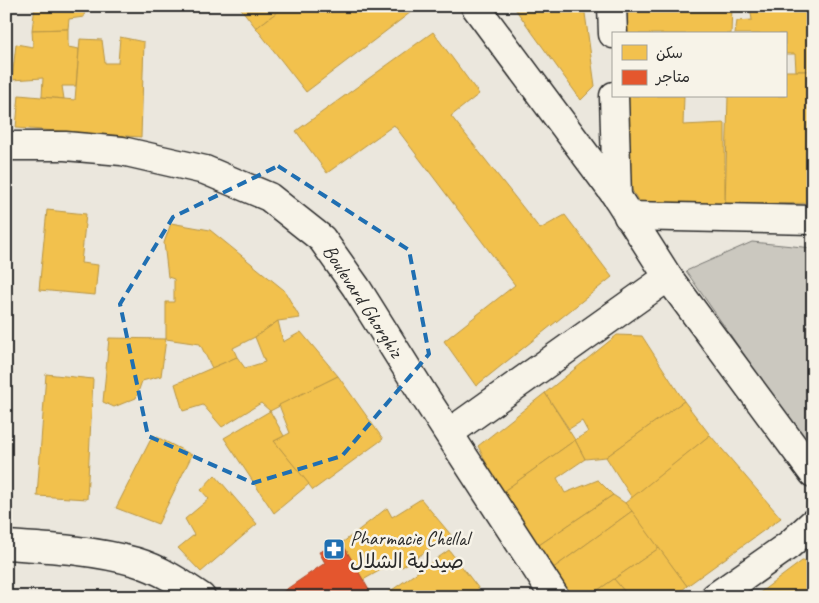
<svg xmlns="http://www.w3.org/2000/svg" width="819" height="603" font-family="Caveat,'Playpen Sans Arabic',sans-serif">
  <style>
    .green { fill: #cbc8bf; stroke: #7b7a75 }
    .homes { fill: #f2c14e; stroke: #b69444 }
    .shops { fill: #e4572e; stroke: #ac4a2d }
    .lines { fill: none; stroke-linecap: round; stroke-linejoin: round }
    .minor-casing { stroke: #2b2b2b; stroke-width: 31 }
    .minor { stroke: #f7f3e8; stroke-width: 28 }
    .marked { fill: none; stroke: #1f6fb2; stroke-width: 4; stroke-dasharray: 10 6; stroke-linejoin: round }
    .labels { text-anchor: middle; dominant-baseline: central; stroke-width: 5; stroke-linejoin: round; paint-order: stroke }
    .street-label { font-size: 20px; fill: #2b2b2b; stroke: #f7f3e8 }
    .poi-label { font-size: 20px; fill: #2b2b2b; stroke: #f7f3e8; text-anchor: start }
  </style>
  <rect width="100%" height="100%" fill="#ebe7dd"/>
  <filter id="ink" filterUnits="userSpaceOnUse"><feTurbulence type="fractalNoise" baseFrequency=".02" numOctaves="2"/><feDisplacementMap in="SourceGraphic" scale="10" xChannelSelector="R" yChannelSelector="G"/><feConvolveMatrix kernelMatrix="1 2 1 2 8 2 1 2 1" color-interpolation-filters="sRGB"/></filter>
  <g filter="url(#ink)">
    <path class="green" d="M752 242 813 248V454L686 271Z"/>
    <g class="homes">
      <path d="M35 6H85L84 17 69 19 68 29 32 30Z"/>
      <path d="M239 6H285L256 28Z"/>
      <path d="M285 6H413L415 9 306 92 256 28Z"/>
      <path d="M513 6H584L595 86 581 100Z"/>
      <path d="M628 6H732L731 34H627Z"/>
      <path d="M750 6H813V71H796L795 54H785V34H735L737 21 752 20Z"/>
      <path d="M68 29V47L79 49 76 86H62L64 99 42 97 43 78 12 80 16 44 33 47 32 30Z"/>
      <path d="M433 32 479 94 451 116 540 229 565 215 612 277 476 386 444 341 515 285 394 125 327 173 296 131Z"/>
      <path d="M120 37 144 42 141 137 16 128 19 95 75 100 80 39 102 40 105 63H118Z"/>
      <path d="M785 71H813V203L725 205 728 96H785Z"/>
      <path d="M626 96H684L683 125 725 123V205L643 209 628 183Z"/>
      <path d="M47 210 86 214 81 263 98 265 95 295 39 290Z"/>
      <path d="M171 223 210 230 284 290 300 318 278 321 255 337 233 348 237 357 212 368 200 344 166 339V302H174V279L168 277 164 243Z"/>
      <path d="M278 321 283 342 301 332 338 376 270 411 261 403 222 427 203 405 183 411 175 384 237 357 245 368 265 362 255 337Z"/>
      <path d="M617 335 642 336 684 401 606 457 585 459 575 440 588 432 582 421 569 429 545 393Z"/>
      <path d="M109 338 166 339 161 376 142 381 136 398 114 407 103 402Z"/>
      <path d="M46 374 93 379 87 499 37 496Z"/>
      <path d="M338 376 383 439 313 490 274 441 290 433 279 405Z"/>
      <path d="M545 393 575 440 501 493 478 446Z"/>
      <path d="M684 401 710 435 632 498 606 457Z"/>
      <path d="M270 411 284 436 274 441 309 484 274 513 224 438Z"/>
      <path d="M153 435 192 455 158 524 116 508Z"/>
      <path d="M710 435 781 518 687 586 625 503Z"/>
      <path d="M575 440 585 459 557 478 565 493 598 480 613 495 536 547 501 493Z"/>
      <path d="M215 475 257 524 201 572 178 548 194 535 185 519 209 499 201 490Z"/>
      <path d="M613 495 625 503 632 511 552 569 536 547Z"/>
      <path d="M421 499 451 535 402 567 395 562 363 580 342 543 387 508 392 517Z"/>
      <path d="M632 511 659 548 588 597H571L552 569Z"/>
      <path d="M659 548 687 586 674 597H629L614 579Z"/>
      <path d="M449 550 479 589 467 597H382Z"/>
      <path d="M802 561 813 562V597H754Z"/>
      <path d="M614 579 629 597H588Z"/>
      <path d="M369 590 373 597H359Z"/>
    </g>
    <path class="shops" d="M342 543 369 590 359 597H275L325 563 319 552Z"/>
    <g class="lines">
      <g class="minor-casing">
        <g id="minor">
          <path d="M475 6 617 197 668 277 813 473"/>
          <path d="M612 6 613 34"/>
          <path d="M614 96 617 197"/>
          <path d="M6 146H65L122 151 205 170 269 197 322 239 356 287 423 394 555 597"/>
          <path d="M628 216 813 220"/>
          <path d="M449 433 668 277"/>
          <path d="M6 545C50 548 94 550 136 562 160 569 181 583 201 597"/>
          <path d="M715 597 789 545 813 523"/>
        </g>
      </g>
      <use href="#minor" class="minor"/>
    </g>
  </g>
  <path class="marked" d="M278 166 409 250 429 354 342 456 253 483 148 436 120 304 173 217Z"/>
  <defs>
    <g id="pharmacy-square" transform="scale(1.125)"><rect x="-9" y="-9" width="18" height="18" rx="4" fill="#1f6fb2" stroke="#f7f3e8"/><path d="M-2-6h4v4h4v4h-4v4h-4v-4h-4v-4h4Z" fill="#fff"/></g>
  </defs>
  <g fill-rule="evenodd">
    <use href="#pharmacy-square" x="334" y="549"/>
  </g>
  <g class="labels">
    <g class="street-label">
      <text transform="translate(363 301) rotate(57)">Boulevard Ghorghiz</text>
    </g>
    <g class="poi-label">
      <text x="350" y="538">Pharmacie Chellal<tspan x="350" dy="23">صيدلية الشلال</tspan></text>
    </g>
  </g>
  <rect width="819" height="603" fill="none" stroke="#f7f3e8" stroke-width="25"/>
  <rect x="12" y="12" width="794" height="578" fill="none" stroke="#2b2b2b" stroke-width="2" filter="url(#ink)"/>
  <rect x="612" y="32" width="175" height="65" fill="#f7f3e8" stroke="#a5a39c"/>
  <rect x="622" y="45" width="25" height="15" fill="#f2c14e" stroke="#a5a39c"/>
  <text x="656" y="58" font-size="15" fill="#2b2b2b">سكن</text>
  <rect x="622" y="70" width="25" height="15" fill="#e4572e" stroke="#a5a39c"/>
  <text x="656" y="82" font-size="15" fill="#2b2b2b">متاجر</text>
</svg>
